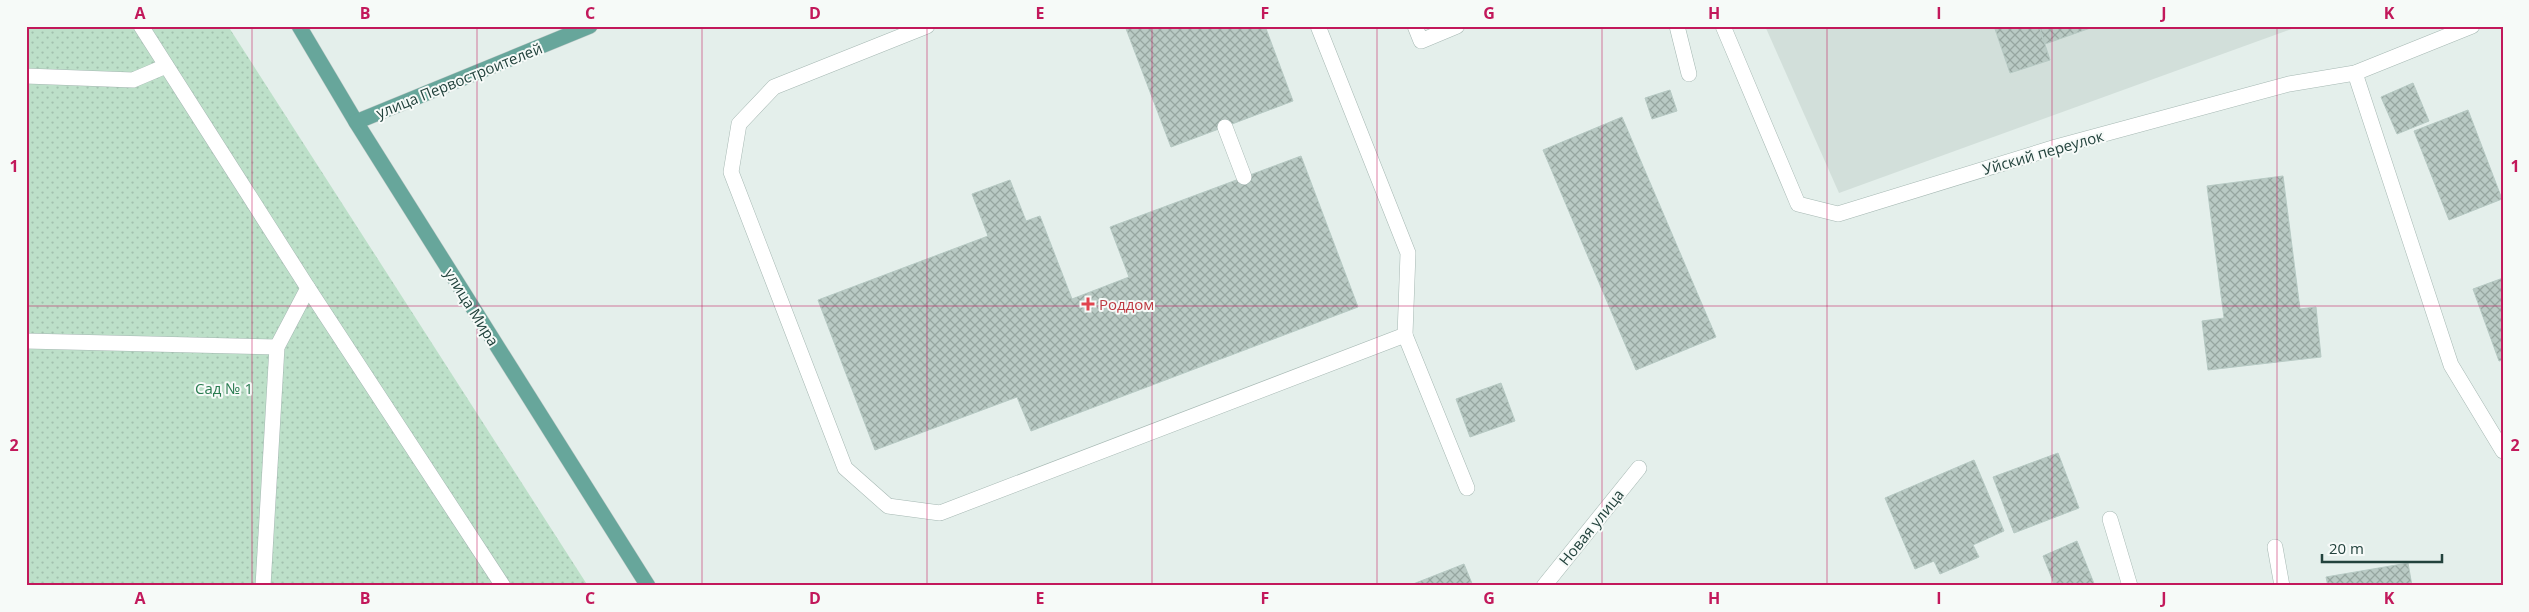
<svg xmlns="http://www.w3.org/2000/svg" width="2529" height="612" font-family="'Open Sans',sans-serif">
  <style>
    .built { fill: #d2dfda }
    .park { fill: url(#park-dots) }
    .building { fill: url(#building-cross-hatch); stroke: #b6c9c3 }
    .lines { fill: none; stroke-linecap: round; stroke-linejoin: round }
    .minor-casing { stroke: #a6b8b3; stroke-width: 16 }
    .major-casing { stroke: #c1cac8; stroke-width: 16 }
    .minor { stroke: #fff; stroke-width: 15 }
    .major { stroke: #67a69b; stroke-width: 15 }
    .grid { fill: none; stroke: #c2185b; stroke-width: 1; stroke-opacity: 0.55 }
    .health-dot { fill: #e0444e; stroke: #f6faf8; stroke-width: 2 }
    .labels { text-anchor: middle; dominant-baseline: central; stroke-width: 4; stroke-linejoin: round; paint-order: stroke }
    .street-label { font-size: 15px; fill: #22423c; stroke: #f6faf8 }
    .health-label { font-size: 15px; fill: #be3a42; stroke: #f6faf8; text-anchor: start }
    .park-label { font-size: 15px; fill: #2a7b50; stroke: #f6faf8 }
    .neatline { fill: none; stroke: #c2185b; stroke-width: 2 }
    .grid-label { font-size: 16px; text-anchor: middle; font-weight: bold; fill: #c2185b }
  </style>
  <defs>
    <pattern id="park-dots" width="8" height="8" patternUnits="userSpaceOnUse" patternTransform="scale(1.25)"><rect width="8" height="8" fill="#bde0c9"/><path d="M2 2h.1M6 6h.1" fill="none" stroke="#a2c1ae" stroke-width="1.8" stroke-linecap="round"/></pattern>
    <pattern id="building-cross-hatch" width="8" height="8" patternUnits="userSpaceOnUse" patternTransform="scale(1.25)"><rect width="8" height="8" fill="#b9cac4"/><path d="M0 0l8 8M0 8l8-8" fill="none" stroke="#96a6a0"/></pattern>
  </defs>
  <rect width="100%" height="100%" fill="#e4efeb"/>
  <path class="built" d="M1765 26H2300L1839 193Z"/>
  <path class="park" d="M26 26H228L588 586H26Z"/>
  <g class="building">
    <path d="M1125 26H1265L1293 101 1171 147Z"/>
    <path d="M1994 26H2039L2050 60 2010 73Z"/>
    <path d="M2039 26H2096L2045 44Z"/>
    <path d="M2413 83 2429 121 2397 134 2381 97Z"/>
    <path d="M1670 90 1677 111 1652 119 1645 98Z"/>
    <path d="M2468 110 2502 199 2449 220 2414 131Z"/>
    <path d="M1622 117 1716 337 1636 370 1543 150Z"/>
    <path d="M1301 156 1358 307 1031 431 1017 397 875 450 818 300 988 236 972 194 1010 180 1026 221 1040 216 1072 299 1129 277 1110 227Z"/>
    <path d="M2283 176 2300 309 2316 307 2321 357 2208 370 2202 321 2224 318 2207 186Z"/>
    <path d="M2503 278V360L2499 361 2473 289Z"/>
    <path d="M1501 383 1515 421 1470 437 1456 399Z"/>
    <path d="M2058 453 2079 508 2014 533 1993 477Z"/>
    <path d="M1974 460 2004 531 1973 545 1979 557 1940 574 1934 561 1915 569 1885 498Z"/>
    <path d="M2077 541 2095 586H2055L2043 556Z"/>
    <path d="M2408 563 2412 586H2328L2326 577Z"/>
    <path d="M1464 564 1473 586H1408Z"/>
  </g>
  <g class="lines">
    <g class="minor-casing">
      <g id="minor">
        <path d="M141 26 308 288 503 586"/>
        <path d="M927 26 774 87 739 124 731 172 845 468 888 506 940 513 1405 335 1467 488"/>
        <path d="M1318 26 1408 253 1405 335"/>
        <path d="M1415 26 1421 41 1457 26"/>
        <path d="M1677 26 1689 74"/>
        <path d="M1723 26 1798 204 1838 214 2056 147 2289 84 2355 73 2472 26"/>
        <path d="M2355 73 2451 365 2503 451"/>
        <path d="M26 76 133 80 166 66"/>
        <path d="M1225 127 1244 177"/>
        <path d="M26 341 277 347"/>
        <path d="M2110 519 2130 586"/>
        <path d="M2275 547 2282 586"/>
        <path d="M263 586 277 347 308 288"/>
        <path d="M1544 586 1639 468"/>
      </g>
    </g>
    <g class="major-casing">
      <g id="major">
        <path d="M299 26 356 122 648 586"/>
        <path d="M356 122 590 26"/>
      </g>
    </g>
    <use href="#minor" class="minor"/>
    <use href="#major" class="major"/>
  </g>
  <path class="grid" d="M252 26V586M477 26V586M702 26V586M927 26V586M1152 26V586M1377 26V586M1602 26V586M1827 26V586M2052 26V586M2277 26V586M26 306H2503"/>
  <path class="health-dot" d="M1085.5 296.5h5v5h5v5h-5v5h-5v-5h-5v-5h5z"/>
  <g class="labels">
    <g class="street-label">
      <text transform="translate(459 80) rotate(-22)">улица Первостроителей</text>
      <text transform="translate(2043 152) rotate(-16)">Уйский переулок</text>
      <text transform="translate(472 307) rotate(58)">улица Мира</text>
      <text transform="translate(1591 527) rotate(-51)">Новая улица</text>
    </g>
    <g class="health-label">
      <text x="1099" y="304">Роддом</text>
    </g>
    <g class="park-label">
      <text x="224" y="388">Сад № 1</text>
    </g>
  </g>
  <rect width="2529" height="612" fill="none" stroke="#f6faf8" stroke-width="55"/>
  <path d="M2322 554v8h120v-8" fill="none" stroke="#22423c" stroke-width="2.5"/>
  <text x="2329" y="554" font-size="15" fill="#22423c" stroke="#f6faf8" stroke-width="4" paint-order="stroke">20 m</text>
  <rect x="28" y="28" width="2474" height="556" class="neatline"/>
  <g class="grid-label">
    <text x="140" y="19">A</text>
    <text x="365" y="19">B</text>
    <text x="590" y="19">C</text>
    <text x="815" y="19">D</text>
    <text x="1040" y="19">E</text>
    <text x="1265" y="19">F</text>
    <text x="1489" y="19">G</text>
    <text x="1714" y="19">H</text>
    <text x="1939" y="19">I</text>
    <text x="2164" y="19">J</text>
    <text x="2389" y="19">K</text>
    <text x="14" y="172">1</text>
    <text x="2515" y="172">1</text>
    <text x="14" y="451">2</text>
    <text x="2515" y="451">2</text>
    <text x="140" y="604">A</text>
    <text x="365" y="604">B</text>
    <text x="590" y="604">C</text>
    <text x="815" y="604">D</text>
    <text x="1040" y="604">E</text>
    <text x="1265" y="604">F</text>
    <text x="1489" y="604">G</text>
    <text x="1714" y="604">H</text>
    <text x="1939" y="604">I</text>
    <text x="2164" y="604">J</text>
    <text x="2389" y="604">K</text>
  </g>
</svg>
